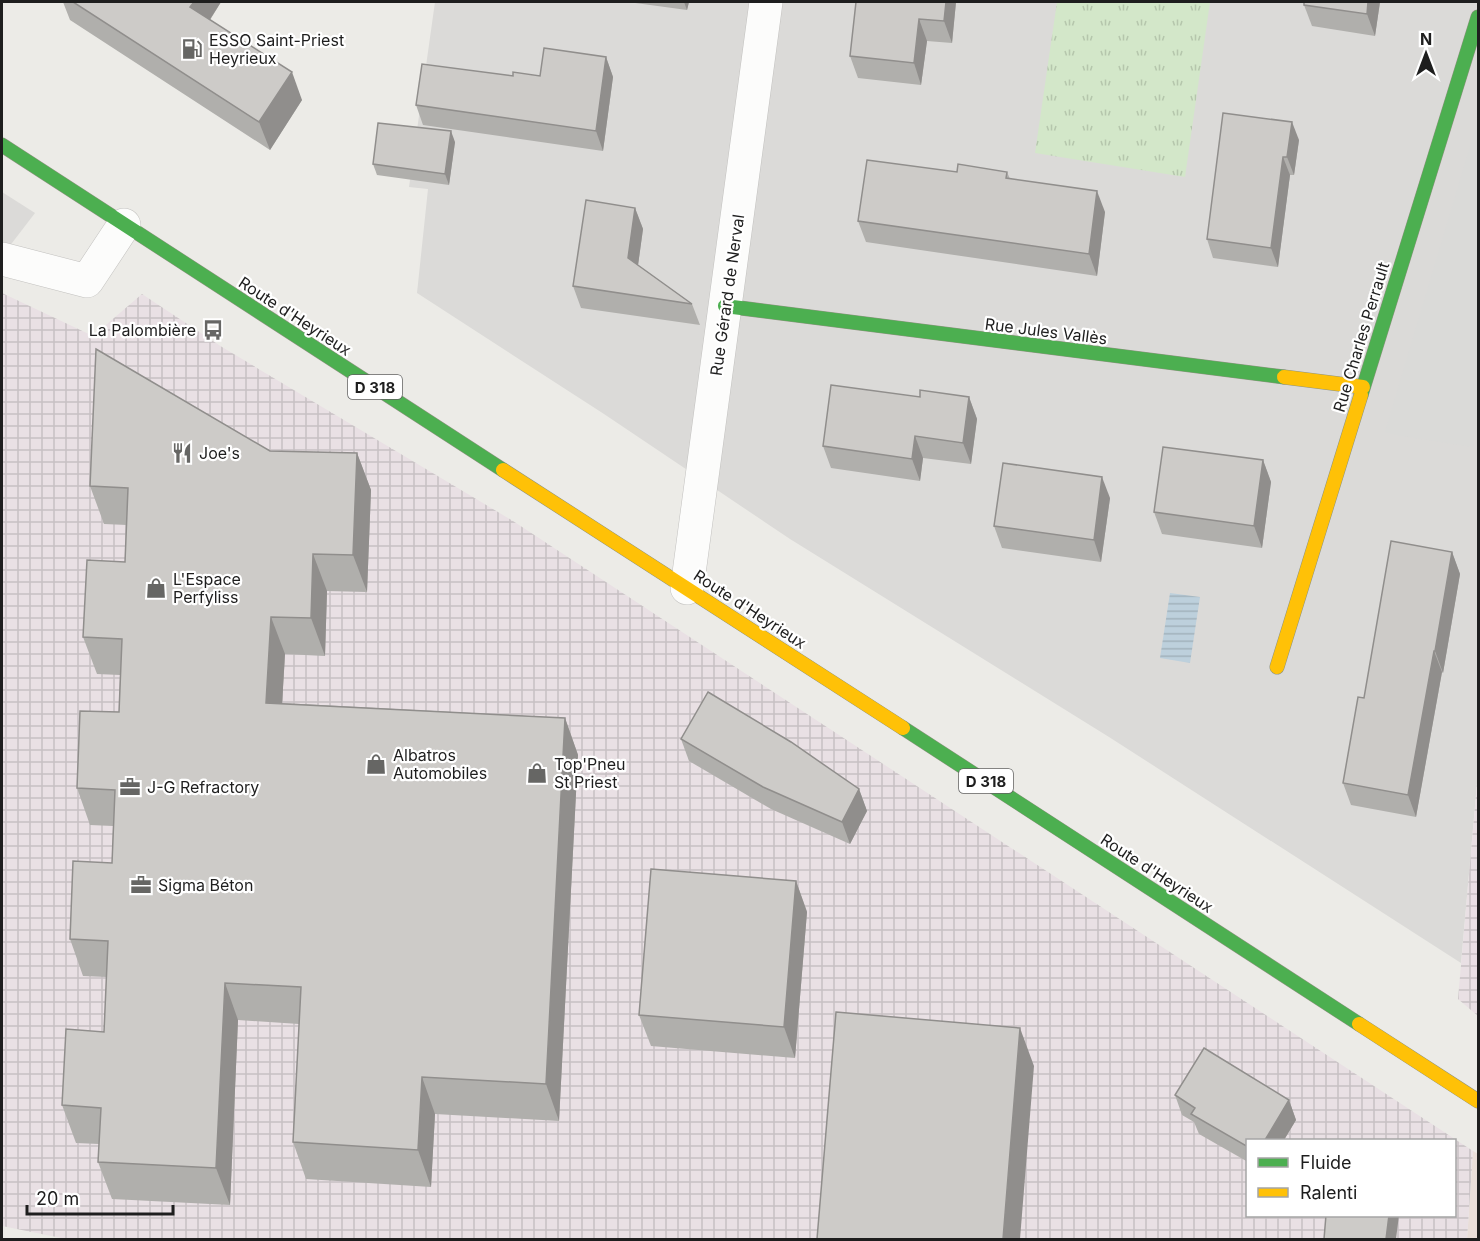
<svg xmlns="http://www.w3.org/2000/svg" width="1480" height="1241" font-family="Inter,sans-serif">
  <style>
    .residential { fill: #dbdad8 }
    .commercial { fill: #e9ded9 }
    .industrial { fill: url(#industrial-grid); fill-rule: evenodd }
    .religious { fill: #dadad8 }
    .grass { fill: url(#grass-tufts) }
    .water { fill: url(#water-rules) }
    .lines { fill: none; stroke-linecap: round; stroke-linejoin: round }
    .street-casing { stroke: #c2c1bf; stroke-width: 34 }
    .fast-casing { stroke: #8f9481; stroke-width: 15 }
    .slow-casing { stroke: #8f9481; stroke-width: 15 }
    .street { stroke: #fcfcfb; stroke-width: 33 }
    .fast { stroke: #4caf50; stroke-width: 14 }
    .slow { stroke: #ffc107; stroke-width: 14 }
    .wall { fill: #b0afac }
    .shaded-wall { fill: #908e8c }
    .building { fill: #cdcbc8; stroke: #908e8c; stroke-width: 1.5 }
    .labels { text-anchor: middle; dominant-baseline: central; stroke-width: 4.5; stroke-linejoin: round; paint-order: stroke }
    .shield { fill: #fff; stroke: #626262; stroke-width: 1.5 }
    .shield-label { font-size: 15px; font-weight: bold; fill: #1e1e1e }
    .poi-label { font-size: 16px; fill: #1e1e1e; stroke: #fff; text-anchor: start }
    .street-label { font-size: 16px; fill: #1e1e1e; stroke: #fff }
  </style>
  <defs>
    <pattern id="industrial-grid" width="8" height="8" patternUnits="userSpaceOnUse" patternTransform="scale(1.5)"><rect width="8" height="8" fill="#e9e0e4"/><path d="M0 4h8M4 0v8" fill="none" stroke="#c7c0c3"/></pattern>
    <pattern id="grass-tufts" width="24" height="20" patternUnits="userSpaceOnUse" patternTransform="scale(1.5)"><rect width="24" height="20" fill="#d3e7c9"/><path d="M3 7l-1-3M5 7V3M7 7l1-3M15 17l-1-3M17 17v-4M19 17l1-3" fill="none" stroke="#b5c6ac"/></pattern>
    <pattern id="water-rules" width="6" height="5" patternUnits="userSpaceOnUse" patternTransform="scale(1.5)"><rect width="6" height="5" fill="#bdd0dc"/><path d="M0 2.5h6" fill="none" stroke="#a2b2bc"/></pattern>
  </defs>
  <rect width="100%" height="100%" fill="#ecebe7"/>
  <g class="residential">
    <path d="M435 2H1478V772L1461 963 1109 737 790 539 604 414 417 293 428 189 409 187Z"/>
    <path d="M2 192 35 213 2 256Z"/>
  </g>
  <path class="commercial" d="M1473 1151 1478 1154V1239L1467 1240Z"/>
  <g class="industrial">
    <path d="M2 293 93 336 142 294 222 347 513 521 1473 1151 1467 1239 71 1240 2 1226ZM1248 1140H1454V1216H1248Z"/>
    <path d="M1478 772V1016L1458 999Z"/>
  </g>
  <path class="religious" d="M1478 120V408L1473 447 1401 436 1385 432Z"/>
  <path class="grass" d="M1057 2H1210L1185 177 1035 153Z"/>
  <path class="water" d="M1170 593 1200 597 1190 663 1160 658Z"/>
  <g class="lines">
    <g class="street-casing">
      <g id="street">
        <path d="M2 259 87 281 124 225"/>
        <path d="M687 588 766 2"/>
      </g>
    </g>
    <g class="fast-casing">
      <g id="fast">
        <path d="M2 145 503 470"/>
        <path d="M725 306 1284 377"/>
        <path d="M1361 395 1478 17"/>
        <path d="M903 728 1359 1024"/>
      </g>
    </g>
    <g class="slow-casing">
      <g id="slow">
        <path d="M1284 377 1363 387"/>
        <path d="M503 470 903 728"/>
        <path d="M1277 667 1361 395"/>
        <path d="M1359 1024 1478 1101"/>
      </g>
    </g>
    <use href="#street" class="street"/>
    <use href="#fast" class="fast"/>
    <use href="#slow" class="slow"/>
  </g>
  <g class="wall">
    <path d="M63 2H221L210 20 302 100 270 150 70 20Z"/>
    <path d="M628 2H689L687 10Z"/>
    <path d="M856 2H956L952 43 927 41 921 85 858 78 850 56Z"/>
    <path d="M1380 2 1375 36 1312 26 1304 5Z"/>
    <path d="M606 57 613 77 603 151 423 125 416 105 513 76H540Z"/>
    <path d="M1299 140 1294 175H1290L1278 267 1213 258 1207 239Z"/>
    <path d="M455 142 449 185 377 175 373 164Z"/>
    <path d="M957 172H1007L1010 179 1105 212 1097 276 866 242 858 221Z"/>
    <path d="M635 208 643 229 638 265 692 304 700 325 581 308 573 286Z"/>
    <path d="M920 397H969L977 419 971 464 923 458 920 481 831 468 823 446Z"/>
    <path d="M270 451 357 453 371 490 367 592 327 591 325 656 285 654 282 703 565 718 578 755 559 1121 435 1114 431 1187 306 1179 293 1142 299 1024 238 1020 230 1205 112 1199 98 1162 99 1144 76 1143 62 1105 104 1032 107 977 83 976 70 939 112 863 113 826 90 825 77 788 119 712 120 675 97 674 83 637 125 562 127 525 104 524 90 486Z"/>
    <path d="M1263 460 1271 482 1262 548 1162 534 1154 512Z"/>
    <path d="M1110 498 1101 562 1002 548 994 526Z"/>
    <path d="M1452 552 1460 574 1443 673 1442 672 1416 817 1351 805 1343 783 1364 698Z"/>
    <path d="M681 739 859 789 867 811 850 844 771 809 689 761Z"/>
    <path d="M796 881 807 912 795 1058 651 1046 639 1015Z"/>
    <path d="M1175 1095 1289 1100 1296 1120 1284 1140H1248V1162L1199 1134 1194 1122 1182 1115Z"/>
  </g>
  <g class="shaded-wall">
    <path d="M194 2H221L200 35 190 7Z"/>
    <path d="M684 2H689L687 10Z"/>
    <path d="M946 2H956L952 43 944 21Z"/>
    <path d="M1368 2H1380L1375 36 1367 14Z"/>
    <path d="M919 19 927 41 921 85 914 63Z"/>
    <path d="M606 57 613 77 603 151 596 131Z"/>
    <path d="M292 72 302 100 270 150 259 122Z"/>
    <path d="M1292 122 1299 140 1294 175 1287 157Z"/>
    <path d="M451 131 455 142 449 185 445 174Z"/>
    <path d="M1283 157 1290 175 1278 267 1271 248Z"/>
    <path d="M1097 191 1105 212 1097 276 1089 254Z"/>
    <path d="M635 208 643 229 636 280 628 258Z"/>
    <path d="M969 397 977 419 971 464 963 443Z"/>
    <path d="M915 436 923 458 920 481 912 459Z"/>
    <path d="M357 453 371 490 367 592 353 555Z"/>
    <path d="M1263 460 1271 482 1262 548 1254 526Z"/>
    <path d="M1102 477 1110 498 1101 562 1094 540Z"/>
    <path d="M1452 552 1460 574 1443 673 1435 651Z"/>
    <path d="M313 554 327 591 325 656 311 618Z"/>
    <path d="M271 617 285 654 280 740 266 703Z"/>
    <path d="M1434 651 1442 672 1416 817 1408 795Z"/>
    <path d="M565 718 578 755 559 1121 546 1084Z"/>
    <path d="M859 789 867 811 850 844 842 822Z"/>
    <path d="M796 881 807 912 795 1058 784 1027Z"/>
    <path d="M225 983 238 1020 230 1205 216 1168Z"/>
    <path d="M1020 1028 1034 1066 1020 1239H1003Z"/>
    <path d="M422 1077 435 1114 431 1187 418 1150Z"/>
    <path d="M1289 1100 1296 1120 1284 1140H1265Z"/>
    <path d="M1389 1215H1399L1396 1239H1386Z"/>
  </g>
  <g class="building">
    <path d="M73 2H194L190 7 292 72 259 122Z"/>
    <path d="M856 2H946L944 21 919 19 914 63 850 56Z"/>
    <path d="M1304 2H1368L1367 14 1304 5Z"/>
    <path d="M544 48 606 57 596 131 416 105 422 64 513 76V72L540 76Z"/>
    <path d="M1223 113 1292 122 1287 157H1283L1271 248 1207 239Z"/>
    <path d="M378 123 451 131 445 174 373 164Z"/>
    <path d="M867 160 957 172 958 164 1007 172 1006 178 1097 191 1089 254 858 221Z"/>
    <path d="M586 200 635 208 628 258 692 304 573 286Z"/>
    <path d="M96 349 270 451 357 453 353 555 313 554 311 618 271 617 266 703 565 718 546 1084 422 1077 418 1150 293 1142 301 987 225 983 216 1168 98 1162 101 1108 62 1105 66 1029 104 1032 108 941 70 939 73 861 112 863 115 790 77 788 80 711 119 712 122 639 83 637 87 560 125 562 128 488 90 486Z"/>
    <path d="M831 385 920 397V390L969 397 963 443 915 436 912 459 823 446Z"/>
    <path d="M1163 447 1263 460 1254 526 1154 512Z"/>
    <path d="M1003 463 1102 477 1094 540 994 526Z"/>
    <path d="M1391 541 1452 552 1435 651H1434L1408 795 1343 783 1358 697 1364 698Z"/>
    <path d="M708 692 791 742 859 789 842 822 763 787 681 739Z"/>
    <path d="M651 869 796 881 784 1027 639 1015Z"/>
    <path d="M836 1012 1020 1028 1003 1239H817Z"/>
    <path d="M1204 1048 1289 1100 1265 1140H1248V1147L1191 1114 1195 1108 1175 1095Z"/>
    <path d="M1326 1215H1389L1386 1239H1324Z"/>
  </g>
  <defs>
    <g id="fuel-bare" transform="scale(1.62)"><path d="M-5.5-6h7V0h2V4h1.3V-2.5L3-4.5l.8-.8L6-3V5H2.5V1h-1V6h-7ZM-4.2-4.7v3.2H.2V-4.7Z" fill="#666664" stroke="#fff" stroke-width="2.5" paint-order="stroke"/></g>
    <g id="bus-bare" transform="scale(1.62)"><path d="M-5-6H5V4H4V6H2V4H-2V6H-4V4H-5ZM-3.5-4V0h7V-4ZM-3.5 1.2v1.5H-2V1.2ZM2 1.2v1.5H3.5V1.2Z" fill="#666664" stroke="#fff" stroke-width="2.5" paint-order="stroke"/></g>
    <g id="restaurant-bare" transform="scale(1.62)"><path d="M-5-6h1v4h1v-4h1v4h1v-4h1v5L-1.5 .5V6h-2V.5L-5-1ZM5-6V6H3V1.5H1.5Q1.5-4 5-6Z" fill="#666664" stroke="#fff" stroke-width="2.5" paint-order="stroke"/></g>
    <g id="shop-bare" transform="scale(1.62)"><path d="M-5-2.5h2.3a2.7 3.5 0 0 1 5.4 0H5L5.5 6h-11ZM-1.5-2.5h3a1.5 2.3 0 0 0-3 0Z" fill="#666664" stroke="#fff" stroke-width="2.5" paint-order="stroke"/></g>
    <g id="office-bare" transform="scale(1.62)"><path d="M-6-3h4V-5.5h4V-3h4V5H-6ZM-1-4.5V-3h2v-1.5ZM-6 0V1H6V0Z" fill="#666664" stroke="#fff" stroke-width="2.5" paint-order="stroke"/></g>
  </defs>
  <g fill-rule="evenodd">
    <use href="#fuel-bare" x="192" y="49"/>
    <use href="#bus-bare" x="213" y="330"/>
    <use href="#restaurant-bare" x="182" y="453"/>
    <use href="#shop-bare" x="156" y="588"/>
    <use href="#shop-bare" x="376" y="764"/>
    <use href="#shop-bare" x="537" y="773"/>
    <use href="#office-bare" x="130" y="787"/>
    <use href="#office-bare" x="141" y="885"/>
  </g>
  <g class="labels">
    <g class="shield">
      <rect x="348" y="375" width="54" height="24" rx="4.5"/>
      <rect x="959" y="769" width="54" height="24" rx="4.5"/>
    </g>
    <g class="shield-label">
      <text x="375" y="387">D 318</text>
      <text x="986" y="781">D 318</text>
    </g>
    <g class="poi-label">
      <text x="209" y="40">ESSO Saint-Priest<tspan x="209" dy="18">Heyrieux</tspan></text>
      <text x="196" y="330" text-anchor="end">La Palombière</text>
      <text x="199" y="453">Joe's</text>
      <text x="173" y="579">L'Espace<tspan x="173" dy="18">Perfyliss</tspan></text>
      <text x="393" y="755">Albatros<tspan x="393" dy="18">Automobiles</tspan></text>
      <text x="554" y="764">Top'Pneu<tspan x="554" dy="18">St Priest</tspan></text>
      <text x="147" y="787">J-G Refractory</text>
      <text x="158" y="885">Sigma Béton</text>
    </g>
    <g class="street-label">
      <text transform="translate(727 295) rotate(-82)">Rue Gérard de Nerval</text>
      <text transform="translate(295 316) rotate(33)">Route d'Heyrieux</text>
      <text transform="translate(1046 331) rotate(7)">Rue Jules Vallès</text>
      <text transform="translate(1361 337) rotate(-73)">Rue Charles Perrault</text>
      <text transform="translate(750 609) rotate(33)">Route d'Heyrieux</text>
      <text transform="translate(1157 873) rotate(33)">Route d'Heyrieux</text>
    </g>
  </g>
  <rect width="1480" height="1241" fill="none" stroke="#1e1e1e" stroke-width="6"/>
  <rect x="1246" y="1139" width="210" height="78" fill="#ffffff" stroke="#a5a5a5" stroke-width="1.5"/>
  <rect x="1258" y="1158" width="30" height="9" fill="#4caf50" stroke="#a5a5a5" stroke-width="1.5"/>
  <text x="1300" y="1169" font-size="18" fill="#1e1e1e">Fluide</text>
  <rect x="1258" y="1188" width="30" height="9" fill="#ffc107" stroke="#a5a5a5" stroke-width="1.5"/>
  <text x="1300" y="1199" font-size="18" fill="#1e1e1e">Ralenti</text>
  <g transform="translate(1426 54)" stroke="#ffffff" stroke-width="4.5" paint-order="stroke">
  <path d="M0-4.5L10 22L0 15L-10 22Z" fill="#1e1e1e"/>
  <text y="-9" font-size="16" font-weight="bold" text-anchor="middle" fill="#1e1e1e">N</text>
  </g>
  <path d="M27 1205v9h146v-9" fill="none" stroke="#1e1e1e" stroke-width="3"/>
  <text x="36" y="1205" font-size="18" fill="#1e1e1e" stroke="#ffffff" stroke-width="4.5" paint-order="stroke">20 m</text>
</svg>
